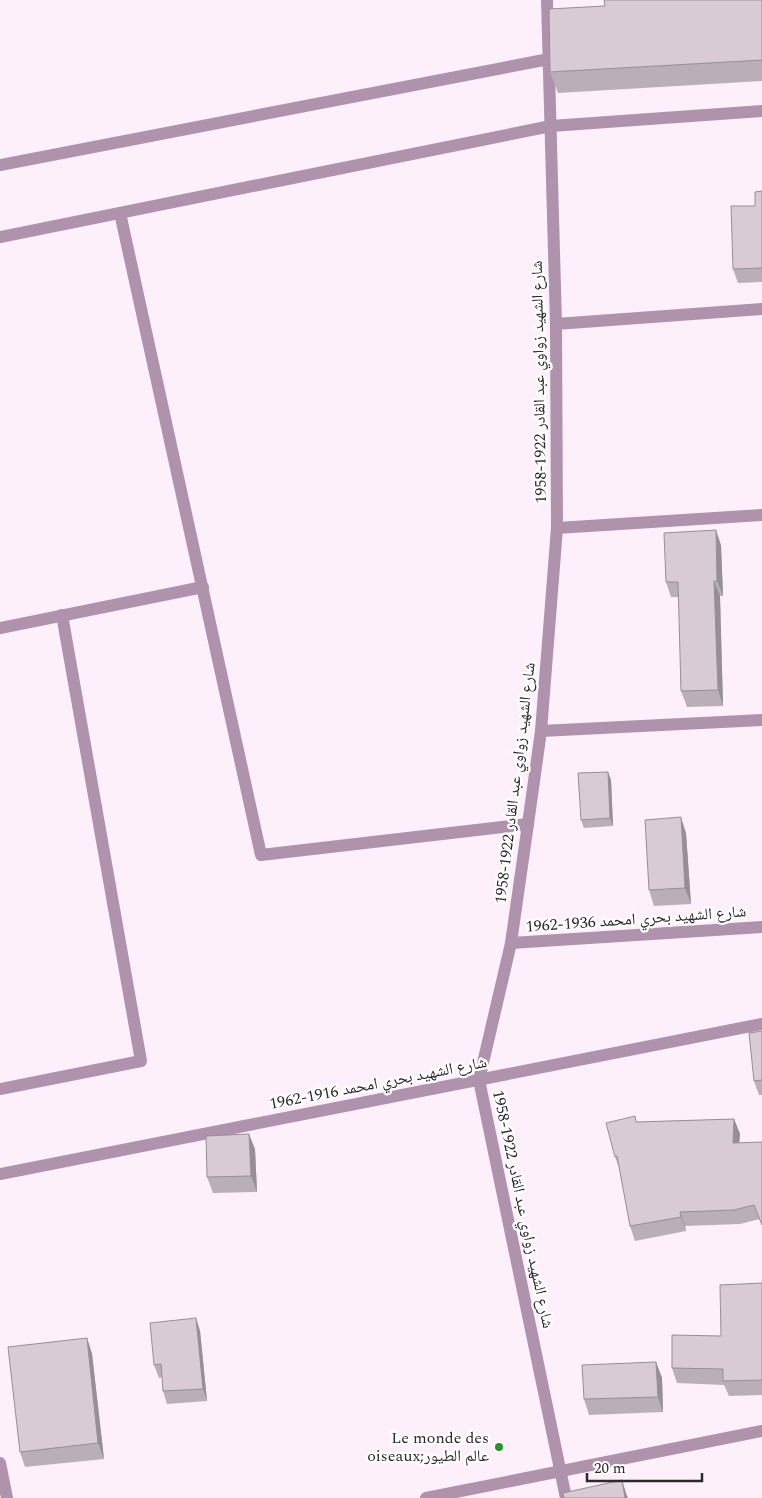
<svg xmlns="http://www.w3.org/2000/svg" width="762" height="1498" font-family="Spectral,'Noto Naskh Arabic',serif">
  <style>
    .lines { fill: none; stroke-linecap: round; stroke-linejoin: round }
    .minor { stroke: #af92ab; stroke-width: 12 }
    .wall { fill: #baafb8 }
    .shaded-wall { fill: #978e96 }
    .building { fill: #d8cbd6; stroke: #978e96 }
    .poi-dot { fill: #259522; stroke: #fff; stroke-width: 2 }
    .labels { text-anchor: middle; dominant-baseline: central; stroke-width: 4.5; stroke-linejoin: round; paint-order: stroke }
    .street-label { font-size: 16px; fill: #2d282c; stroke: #fff }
    .poi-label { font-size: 16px; fill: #2d282c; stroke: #fff; text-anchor: end }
  </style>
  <rect width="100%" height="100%" fill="#fef0fb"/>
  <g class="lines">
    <g class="minor">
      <path d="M547 0 556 324 557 528 541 731 528 824 511 943 479 1080 566 1498"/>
      <path d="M0 165 549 59"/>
      <path d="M120 213 261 855 528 824"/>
      <path d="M0 237 551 126 762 111"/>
      <path d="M556 324 762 309"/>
      <path d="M557 528 762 515"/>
      <path d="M0 628 203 587"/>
      <path d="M541 731 762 720"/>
      <path d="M511 943 762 927"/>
      <path d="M0 1089 141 1061 62 615"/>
      <path d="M0 1174 762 1024"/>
      <path d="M0 1463 7 1498"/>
      <path d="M426 1498 762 1431"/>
    </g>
  </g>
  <g class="wall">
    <path d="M762 0V81L558 93 550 72 605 6Z"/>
    <path d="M762 191V282L738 283 733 269 755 206Z"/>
    <path d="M721 545 723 596H720L723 706 687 707 681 691 679 597H671L666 582Z"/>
    <path d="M608 772 611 780 613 826 584 828 581 820Z"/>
    <path d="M686 833 691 904 654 906 649 890Z"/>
    <path d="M762 1031V1095H759L754 1081Z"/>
    <path d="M734 1119 740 1134 739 1143 760 1219 740 1224 685 1226 686 1231 635 1241 630 1226 620 1170 615 1157 637 1122Z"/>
    <path d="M255 1149 257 1192 213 1193 207 1177Z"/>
    <path d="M762 1283V1395L729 1396 724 1385 677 1383 672 1368 721 1336Z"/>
    <path d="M196 1318 200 1331 207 1401 167 1404 163 1391 162 1377 159 1378 154 1365Z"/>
    <path d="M87 1338 92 1354 104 1459 25 1467 20 1452Z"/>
    <path d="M656 1362 662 1378 663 1412 589 1415 584 1399Z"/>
  </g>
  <g class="shaded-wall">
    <path d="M716 530 721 545 723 596 717 581Z"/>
    <path d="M714 581 720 596 723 706 718 690Z"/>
    <path d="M608 772 611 780 613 826 610 818Z"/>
    <path d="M681 817 686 833 691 904 685 888Z"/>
    <path d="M734 1119 740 1134 738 1158 733 1143Z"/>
    <path d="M249 1134 255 1149 257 1192 251 1176Z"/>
    <path d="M680 1212 685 1226 686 1231 681 1217Z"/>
    <path d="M196 1318 200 1331 207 1401 203 1389Z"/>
    <path d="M87 1338 92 1354 104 1459 98 1443Z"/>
    <path d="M656 1362 662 1378 663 1412 658 1397Z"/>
    <path d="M622 1480 627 1496 628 1498H625Z"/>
  </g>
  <g class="building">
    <path d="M604 0H762V60L550 72 549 9 605 6Z"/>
    <path d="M762 191V268L733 269 731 206H755V192Z"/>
    <path d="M716 530 717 581H714L718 690 681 691 678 582H666L664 533Z"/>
    <path d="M608 772 610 818 581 820 578 773Z"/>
    <path d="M681 817 685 888 649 890 645 820Z"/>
    <path d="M762 1031V1080L754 1081 749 1033Z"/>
    <path d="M635 1116 636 1122 734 1119 733 1143 762 1142V1225L754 1205 734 1210 680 1212 681 1217 630 1226 617 1156 615 1157 606 1123Z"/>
    <path d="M249 1134 251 1176 207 1177 206 1136Z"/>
    <path d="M762 1283V1380L723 1381V1369L672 1368V1335L721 1336 720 1285Z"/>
    <path d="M196 1318 203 1389 163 1391 161 1364 154 1365 150 1323Z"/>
    <path d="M87 1338 98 1443 20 1452 8 1347Z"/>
    <path d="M656 1362 658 1397 584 1399 582 1365Z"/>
    <path d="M622 1480 625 1498H564L563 1493Z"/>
  </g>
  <circle class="poi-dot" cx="499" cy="1447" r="5"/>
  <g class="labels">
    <g class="street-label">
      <text transform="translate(539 382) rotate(-91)">شارع الشهيد زواوي عبد القادر 1922-1958</text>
      <text transform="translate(515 783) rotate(-83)">شارع الشهيد زواوي عبد القادر 1922-1958</text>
      <text transform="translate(636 919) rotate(-4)">شارع الشهيد بحري امحمد 1936-1962</text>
      <text transform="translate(378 1083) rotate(-11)">شارع الشهيد بحري امحمد 1916-1962</text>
      <text transform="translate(523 1209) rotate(78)">شارع الشهيد زواوي عبد القادر 1922-1958</text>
    </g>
    <g class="poi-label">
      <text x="489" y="1438">Le monde des<tspan x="489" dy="18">oiseaux;عالم الطيور</tspan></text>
    </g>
  </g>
  <path d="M587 1473v8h115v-8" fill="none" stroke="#2d282c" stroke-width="2.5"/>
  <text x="594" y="1473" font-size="15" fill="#2d282c" stroke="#ffffff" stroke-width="4" paint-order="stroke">20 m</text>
</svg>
